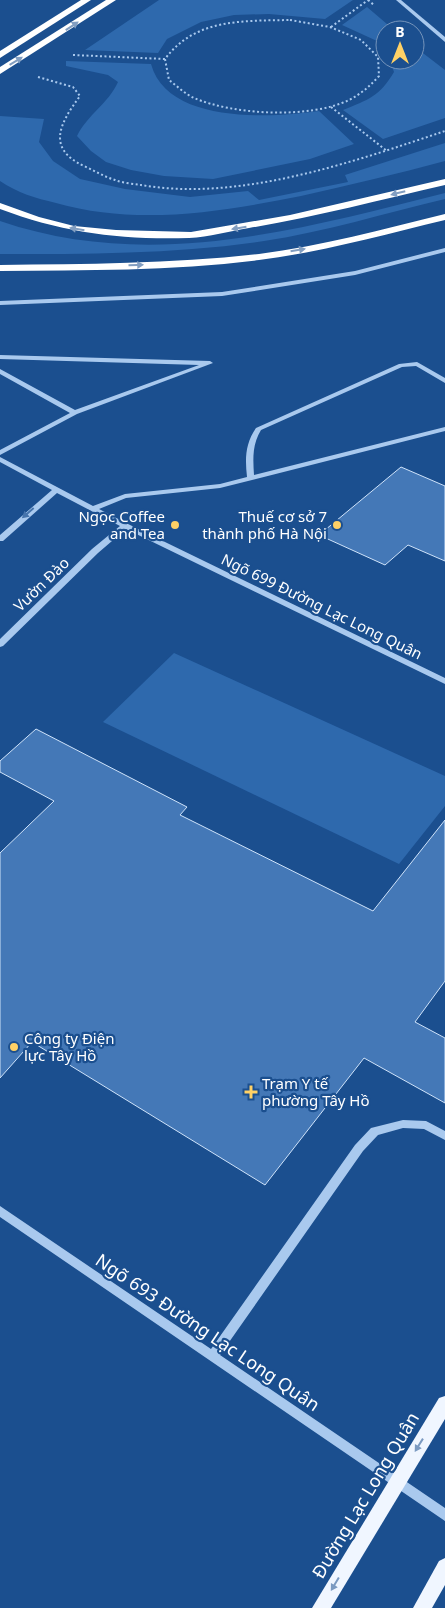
<svg xmlns="http://www.w3.org/2000/svg" width="445" height="1608" font-family="'Noto Sans',sans-serif">
  <style>
    .green { fill: #2e69ad }
    .building { fill: #4478b7; stroke: #cfe3fa }
    .lines { fill: none; stroke-linecap: round; stroke-linejoin: round }
    .path { stroke: #a9c9ee; stroke-width: 2; stroke-dasharray: 2 2.5; stroke-linecap: butt }
    .minor { fill: #a9c9ee; fill-rule: evenodd }
    .major { fill: #f0f6ff; fill-rule: evenodd }
    .highway { fill: #fff; fill-rule: evenodd }
    .oneway { fill: #829ec1 }
    .oneway2 { fill: #4674ac }
    .oneway3 { fill: #7b9ac1 }
    .poi-dot { fill: #ffd166; stroke: #1b4f8f; stroke-width: 2 }
    .labels { text-anchor: middle; dominant-baseline: central; stroke-width: 4.5; stroke-linejoin: round; paint-order: stroke }
    .poi-label { font-size: 15px; fill: #fff; stroke: #1b4f8f; text-anchor: end }
    .street-label { font-size: 15px; fill: #fff; stroke: #1b4f8f }
    .near-street-label { font-size: 18px; fill: #fff; stroke: #1b4f8f }
  </style>
  <rect width="100%" height="100%" fill="#1b4f8f"/>
  <g class="green">
    <path d="M159 0H353L325 19 269 14 234 15 201 22 167 39 158 53 85 50Z"/>
    <path d="M367 7 394 30H385V51L377 41 342 25Z"/>
    <path d="M415 47 445 70V118L383 139 343 110C368 100 380 96 394 72L390 60H415Z"/>
    <path d="M66 61 151 64C167 124 271 118 319 111L354 144 310 159 213 179 164 176 131 170 106 162 91 151 77 136C88 114 108 104 118 82L108 75 66 66Z"/>
    <path d="M0 116 44 119 39 142 53 161 80 179 125 189 190 197 248 191 259 200 348 182 345 175 445 143V161C397 174 349 185 301 196 220 212 137 226 56 203 35 198 18 193 0 181Z"/>
    <path d="M445 193V199C385 213 325 232 264 241 177 254 88 254 0 254V221C149 272 298 230 445 193Z"/>
    <path d="M174 653 445 776V806L399 864 103 722Z"/>
  </g>
  <g class="building">
    <path d="M401 467 445 486V561L408 545 385 565 319 535Z"/>
    <path d="M36 729 187 807 180 815 373 911 445 820V981L415 1022 445 1038V1103L364 1058 265 1185 32 1042 0 1078V853L54 801 0 772V761Z"/>
  </g>
  <g class="lines">
    <g class="path">
      <path d="M368 0 374 5"/>
      <path d="M290 20 330 27 361 40 378 57 379 76C370 86 361 94 349 100 310 119 234 115 194 98 185 94 177 86 169 80L165 59C195 18 244 21 290 20Z"/>
      <path d="M331 27 368 0"/>
      <path d="M73 55 165 59"/>
      <path d="M38 77 73 87 80 96C61 122 45 148 84 166 95 171 105 177 115 180 123 183 133 184 141 185 239 202 353 162 445 131"/>
      <path d="M331 107 387 151"/>
    </g>
    <g class="minor">
      <path d="M396 0H401L445 37V42Z"/>
      <path d="M445 248V252L355 275 222 296 0 305V301L222 292 355 271Z"/>
      <path d="M0 355 210 361 213 363 77 414 0 455V450L70 413 0 374V369L75 410 199 365 0 359Z"/>
      <path d="M417 362 445 378V383L416 366 402 367 261 430C252 445 253 459 254 475L445 427V431L220 488 126 498 99 509 128 524 445 678V684L126 529 98 553 3 646 0 647V639L92 549 120 526 57 493 3 541H0V535L52 490 0 462V457L93 506 125 494 220 484 247 477C245 459 245 444 256 428L399 364Z"/>
      <path d="M403 1120 426 1121 445 1131V1140L424 1129 403 1128 378 1135 363 1151 220 1355 445 1508V1521L0 1217V1206L211 1349 355 1145 371 1128Z"/>
    </g>
    <g class="major">
      <path d="M445 1396V1419L331 1608H312L439 1398Z"/>
      <path d="M445 1558V1585L432 1608H413L439 1561Z"/>
    </g>
    <g class="highway">
      <path d="M81 0H91L0 58V51Z"/>
      <path d="M106 0H116L0 74V67Z"/>
      <path d="M445 179V185C380 200 315 217 249 228 230 231 209 237 189 238 121 240 64 233 0 209V203L39 217 74 226 116 230 191 232 290 215Z"/>
      <path d="M445 214V220C383 235 322 252 259 260 173 271 86 270 0 271V265C86 264 173 264 259 254 322 246 383 229 445 214Z"/>
    </g>
  </g>
  <defs><path id="oneway-solid" d="M-6-.8H1V-3.2L6.5 0L1 3.2V.8H-6Z" transform="scale(1.25)"/></defs>
  <g class="oneway">
    <use href="#oneway-solid" transform="translate(72 26) rotate(-33)"/>
    <use href="#oneway-solid" transform="translate(16 61) rotate(-31)"/>
    <use href="#oneway-solid" transform="translate(398 193) rotate(166)"/>
    <use href="#oneway-solid" transform="translate(239 228) rotate(171)"/>
    <use href="#oneway-solid" transform="translate(77 229) rotate(-171)"/>
    <use href="#oneway-solid" transform="translate(298 250) rotate(-9)"/>
    <use href="#oneway-solid" transform="translate(136 265) rotate(-2)"/>
  </g>
  <use class="oneway2" href="#oneway-solid" transform="translate(28 513) rotate(139)"/>
  <g class="oneway3">
    <use href="#oneway-solid" transform="translate(419 1445) rotate(122)"/>
    <use href="#oneway-solid" transform="translate(335 1584) rotate(121)"/>
  </g>
  <g class="poi-dot">
    <circle cx="175" cy="525" r="5"/>
    <circle cx="337" cy="525" r="5"/>
    <circle cx="14" cy="1047" r="5"/>
    <path d="M248.5 1084.5h5v5h5v5h-5v5h-5v-5h-5v-5h5z"/>
  </g>
  <g class="labels">
    <g class="poi-label">
      <text x="165" y="516">Ngọc Coffee<tspan x="165" dy="17">and Tea</tspan></text>
      <text x="327" y="516">Thuế cơ sở 7<tspan x="327" dy="17">thành phố Hà Nội</tspan></text>
      <text x="24" y="1038" text-anchor="start">Công ty Điện<tspan x="24" dy="17">lực Tây Hồ</tspan></text>
      <text x="262" y="1083" text-anchor="start">Trạm Y tế<tspan x="262" dy="17">phường Tây Hồ</tspan></text>
    </g>
    <g class="street-label">
      <text transform="translate(41 584) rotate(-44)">Vườn Đào</text>
      <text transform="translate(322 606) rotate(26)">Ngõ 699 Đường Lạc Long Quân</text>
    </g>
    <g class="near-street-label">
      <text transform="translate(208 1332) rotate(34)">Ngõ 693 Đường Lạc Long Quân</text>
      <text transform="translate(365 1495) rotate(-59)">Đường Lạc Long Quân</text>
    </g>
  </g>
  <g transform="translate(400 45)"><circle r="24" fill="#1b4f8f" stroke="#7695bc"/>
  <path d="M0-4L9 19L0 12L-9 19Z" fill="#ffd166"/>
  <text y="-8" font-size="14" font-weight="bold" text-anchor="middle" fill="#ffffff">B</text>
  </g>
</svg>
